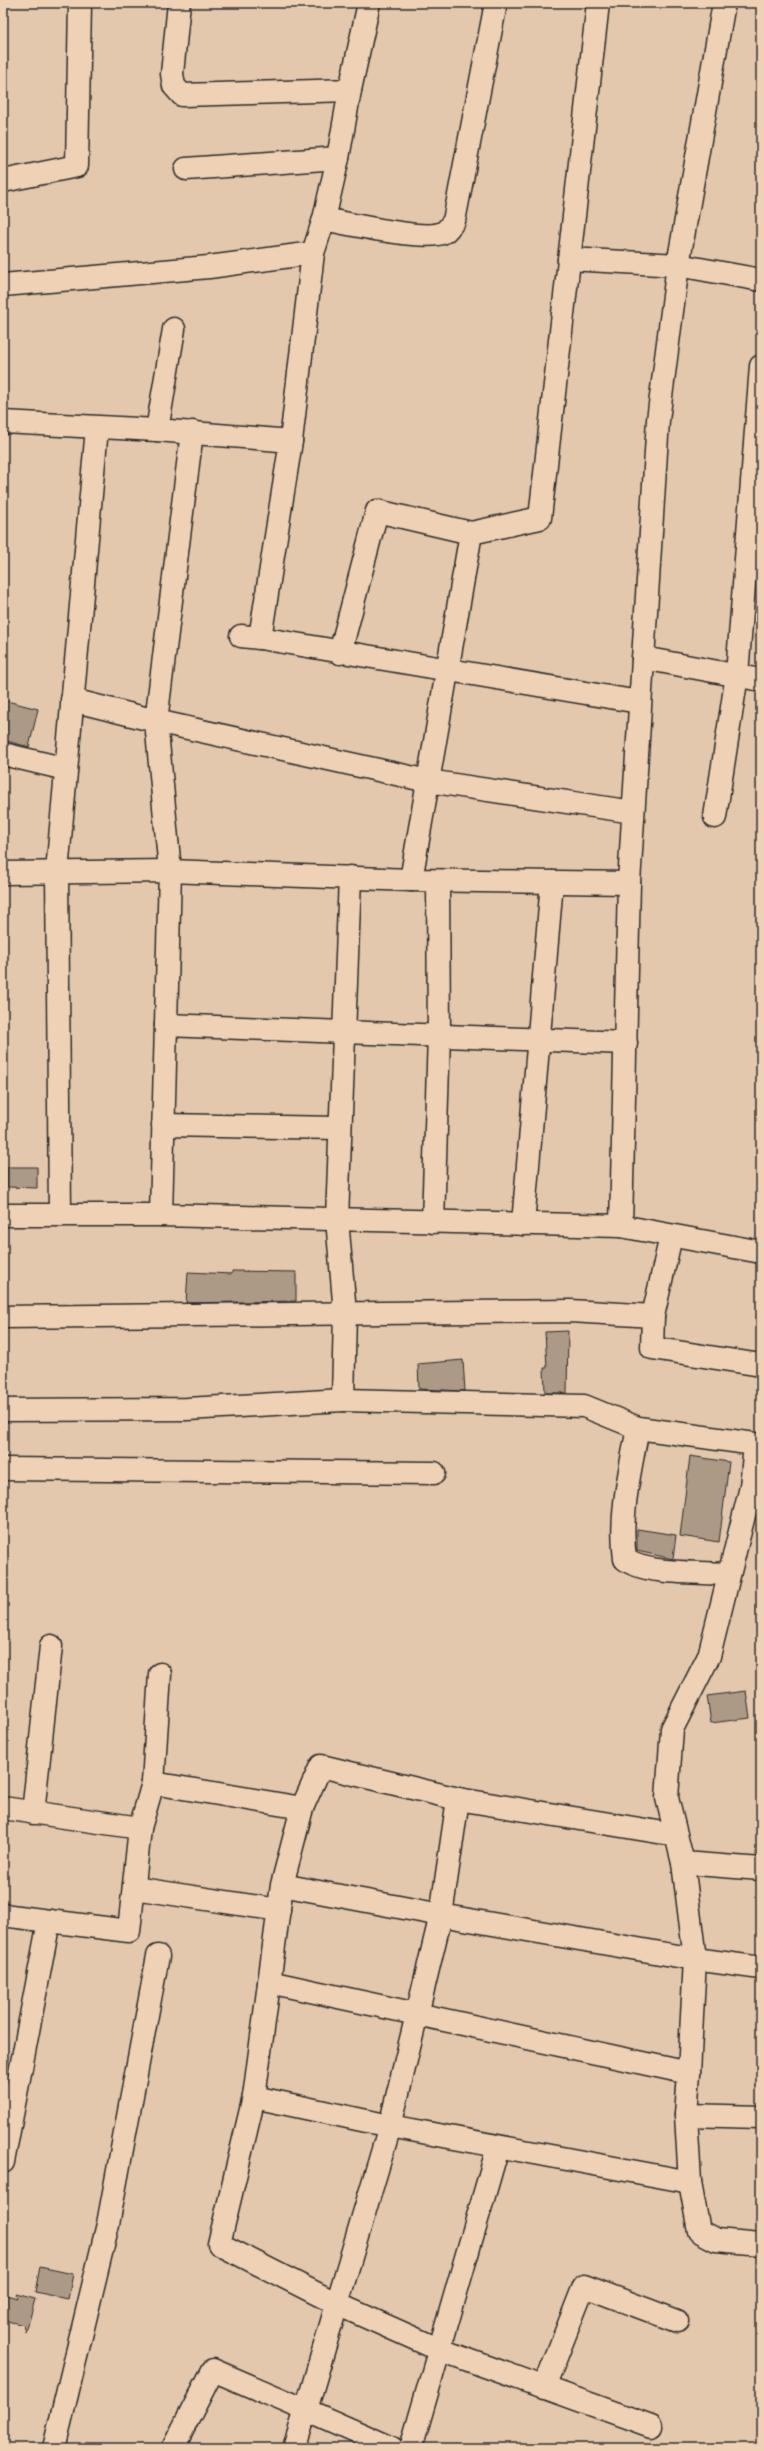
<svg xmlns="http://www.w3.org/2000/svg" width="764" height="2451" font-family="'Gochi Hand',sans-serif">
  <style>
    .building { fill: #ad9a86; stroke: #2b2b2b }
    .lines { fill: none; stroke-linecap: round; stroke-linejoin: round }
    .minor-casing { stroke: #2b2b2b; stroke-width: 25 }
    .minor { stroke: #efd2b5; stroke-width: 22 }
  </style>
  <rect width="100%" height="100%" fill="#e3c8ad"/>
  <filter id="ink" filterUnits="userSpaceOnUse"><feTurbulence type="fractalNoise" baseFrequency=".025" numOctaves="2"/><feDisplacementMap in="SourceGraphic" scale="8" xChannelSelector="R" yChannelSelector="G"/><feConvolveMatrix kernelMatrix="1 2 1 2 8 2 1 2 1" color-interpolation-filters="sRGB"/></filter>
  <g filter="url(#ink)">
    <g class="building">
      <path d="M3 700 38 709 29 747 3 740Z"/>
      <path d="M7 1167H37V1188L7 1187Z"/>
      <path d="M232 1271 296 1272V1301L186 1303 188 1272 232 1274Z"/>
      <path d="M568 1331 567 1393H545L544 1368H547L545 1332Z"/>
      <path d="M463 1360 465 1391 419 1389 418 1364Z"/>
      <path d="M690 1456 729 1462 719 1542 680 1536Z"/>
      <path d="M637 1529 676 1535 673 1559 637 1551Z"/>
      <path d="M746 1691 750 1718 711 1723 707 1696Z"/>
      <path d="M40 2267 73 2274 68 2299 35 2292Z"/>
      <path d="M3 2294 17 2298 16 2294 35 2299 26 2333 24 2325 3 2320Z"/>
    </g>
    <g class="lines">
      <g class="minor-casing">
        <g id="minor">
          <path d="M179 3 172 74 174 86 182 95 350 90 369 3"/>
          <path d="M598 3 540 518 471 533 411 880 629 883 658 420 678 265 724 3"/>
          <path d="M186 169 338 158"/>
          <path d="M3 181 77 166 80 3"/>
          <path d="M324 219C345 223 429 242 444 232 448 230 451 224 454 221L496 3"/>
          <path d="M569 259 678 265 761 280"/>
          <path d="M3 285 209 267 313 253"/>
          <path d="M3 422 157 430 291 441 313 253 324 219 338 158 350 90"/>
          <path d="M157 430 174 329"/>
          <path d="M241 636 260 638 291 441"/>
          <path d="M260 638 639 702"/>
          <path d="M340 653 377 511 471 533"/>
          <path d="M643 658 761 680"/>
          <path d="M72 700 156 721 192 432"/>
          <path d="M3 754 66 769"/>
          <path d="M715 817 737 675 761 366"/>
          <path d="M3 873 170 871 411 880"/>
          <path d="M166 1025 626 1043"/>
          <path d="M163 1125 340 1128"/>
          <path d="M3 1215H161L621 1226 629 883"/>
          <path d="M60 1215 57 872 97 428"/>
          <path d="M161 1215 170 871 156 721 428 781 633 812"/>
          <path d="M433 1222 439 1035 438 881"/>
          <path d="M523 1224 552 882"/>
          <path d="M621 1226 761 1252"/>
          <path d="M653 1316 652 1348 761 1365"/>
          <path d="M3 1317 571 1311 653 1316 671 1236"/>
          <path d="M343 1400 584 1406 638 1428 755 1444 751 1487 709 1656 672 1729 667 1798 683 1863 761 1869"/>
          <path d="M3 1410 187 1409 343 1400 345 1313 337 1219 350 877"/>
          <path d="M638 1428C630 1471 619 1515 625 1559 644 1575 703 1572 729 1574"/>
          <path d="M3 1469 434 1473"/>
          <path d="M153 1783 160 1674"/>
          <path d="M458 1799 441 1915 695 1959 761 1968"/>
          <path d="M3 1808 140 1828 129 1931 49 1921 3 2162"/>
          <path d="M33 1813 51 1646"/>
          <path d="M140 1828 153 1783 302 1808 321 1766 458 1799 676 1835"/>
          <path d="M282 1885 441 1915 390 2126 337 2304 219 2244 254 2097 282 1885 302 1808"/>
          <path d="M134 1888 279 1910"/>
          <path d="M3 1915 49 1921"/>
          <path d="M269 1982 689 2073 695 1959 683 1863"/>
          <path d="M254 2097 390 2126 690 2182 686 2115 689 2073"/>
          <path d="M686 2115 761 2117"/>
          <path d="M690 2182 699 2231 716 2240 761 2244"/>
          <path d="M544 2388 584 2286 677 2321"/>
          <path d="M54 2448 108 2224 158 1956"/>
          <path d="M173 2448 213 2370 306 2410 294 2448"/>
          <path d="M392 2448 306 2410 337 2304 438 2349 651 2426"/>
          <path d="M411 2448 498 2147"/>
        </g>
      </g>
      <use href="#minor" class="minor"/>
    </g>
  </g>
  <rect width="764" height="2451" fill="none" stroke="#efd2b5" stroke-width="16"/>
  <rect x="8" y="8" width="748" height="2435" fill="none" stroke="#2b2b2b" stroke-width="1.5" filter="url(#ink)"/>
</svg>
